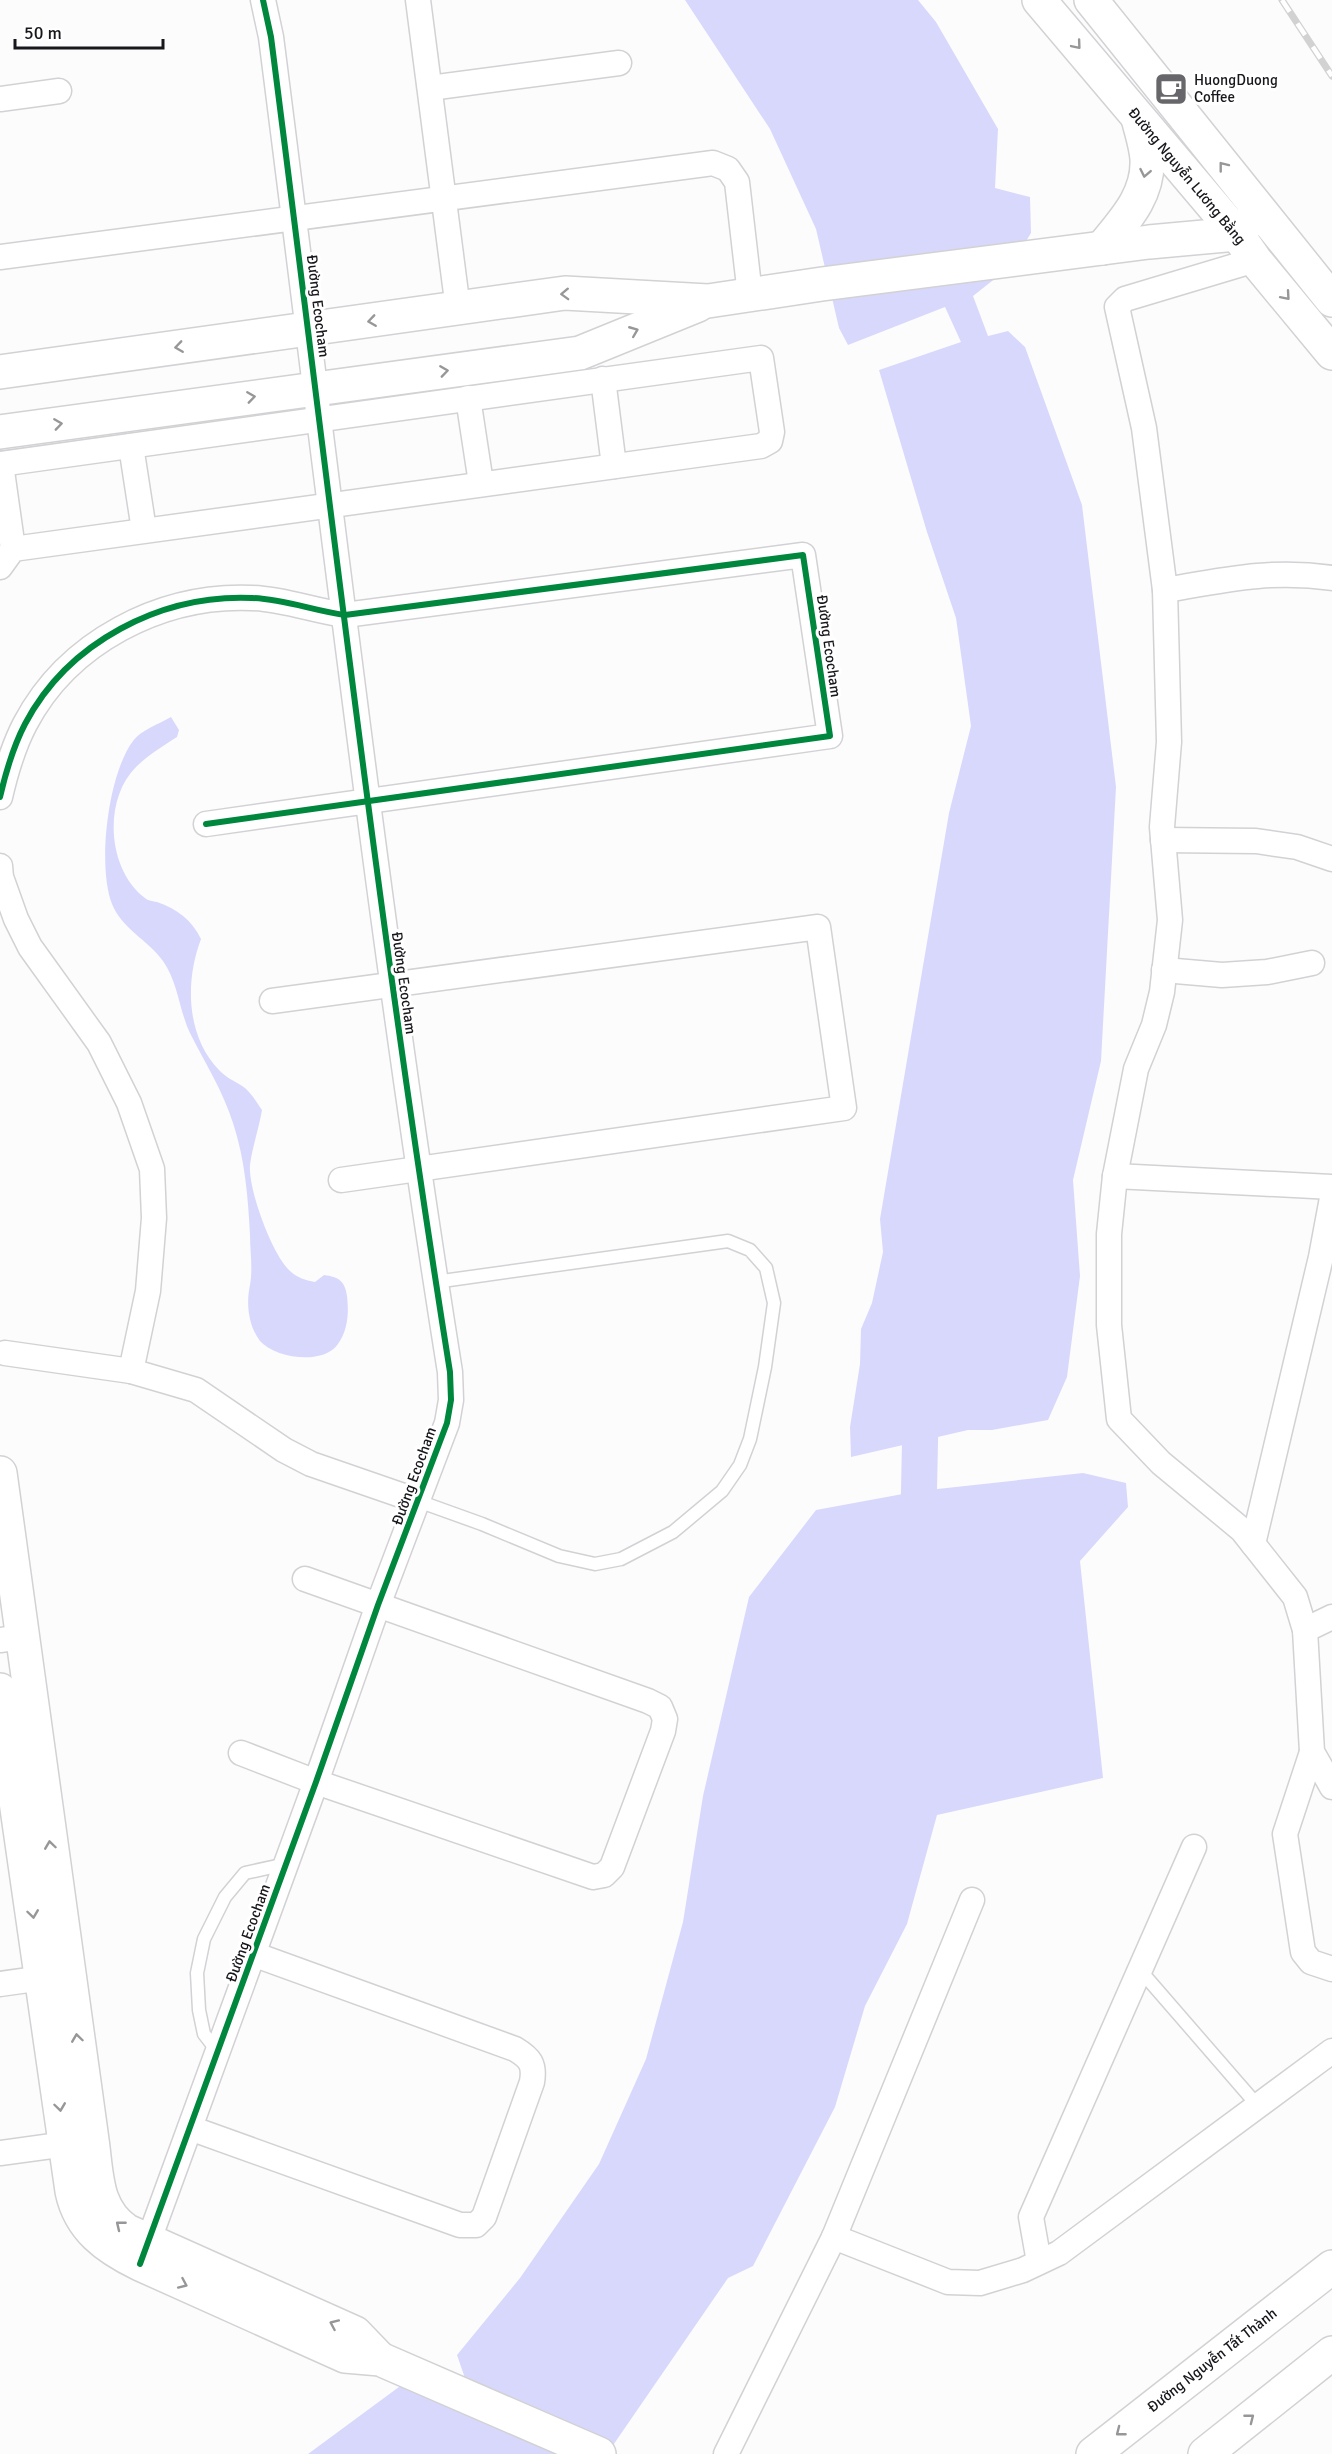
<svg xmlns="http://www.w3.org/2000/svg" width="1332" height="2454" font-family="Signika,sans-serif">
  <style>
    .water { fill: #d8d8fc }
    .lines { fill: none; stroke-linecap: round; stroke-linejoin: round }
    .stream { stroke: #d8d8fc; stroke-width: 6 }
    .river { stroke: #d8d8fc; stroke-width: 36 }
    .lane-casing { stroke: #d2d2d5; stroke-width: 15 }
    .street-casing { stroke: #d2d2d5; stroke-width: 27 }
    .secondary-casing { stroke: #d2d2d5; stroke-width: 36 }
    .primary-casing { stroke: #d2d2d5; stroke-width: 36 }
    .highway-casing { stroke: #d2d2d5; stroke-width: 36 }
    .lane { stroke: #fff; stroke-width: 12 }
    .street { stroke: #fff; stroke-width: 24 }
    .secondary { stroke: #fff; stroke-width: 33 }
    .primary { stroke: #fff; stroke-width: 33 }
    .highway { stroke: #fff; stroke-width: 33 }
    .rail-casing { stroke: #d2d2d3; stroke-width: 7 }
    .rail { stroke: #fff; stroke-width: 4.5; stroke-dasharray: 14; stroke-linecap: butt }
    .cycleway-casing { stroke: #fff; stroke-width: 10 }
    .cycleway { stroke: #00873e; stroke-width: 6 }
    .oneway { stroke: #979799 }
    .labels { text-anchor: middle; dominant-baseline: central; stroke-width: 6; stroke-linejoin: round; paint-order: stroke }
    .poi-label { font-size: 15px; fill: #17171c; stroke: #fff; text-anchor: start }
    .street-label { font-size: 15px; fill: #17171c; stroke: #fff }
  </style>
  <rect width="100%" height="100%" fill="#fcfcfd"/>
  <g class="water">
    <path d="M685 0H918L936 22 998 129 995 188 1030 197 1031 233 1011 266 973 296 988 336 1008 331 1025 347 1082 505 1116 787 1101 1061 1073 1180 1080 1276 1067 1377 1048 1420 992 1430H968L851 1457 850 1427 860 1364 861 1329 872 1303 883 1252 880 1219 949 813 971 726 956 618 927 532 879 370 961 342 945 307 848 345 839 328 816 229 770 129Z"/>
    <path d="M171 717 179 730 177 737C163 746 148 755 136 767 103 800 107 869 145 898 148 901 153 901 157 902 177 909 192 920 201 939 185 981 186 1036 219 1070 226 1078 237 1082 245 1088 252 1094 257 1103 262 1110 259 1128 252 1148 250 1165 248 1189 272 1255 290 1271 298 1278 305 1280 315 1282L324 1275C339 1277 345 1281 347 1296 349 1312 348 1330 338 1344 324 1365 276 1359 260 1341 248 1325 246 1303 250 1285 253 1269 250 1251 250 1235 248 1198 245 1159 233 1123 223 1091 205 1063 190 1033 179 1010 178 982 163 961 148 940 122 929 112 904 97 866 108 774 133 741 141 730 159 724 171 717Z"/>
    <path d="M1083 1473 1126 1483 1128 1507 1080 1561 1103 1778 937 1815 907 1924 865 2006 835 2107 753 2266 728 2278 607 2454H308L403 2384H467L457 2355 520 2278 599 2164 646 2059 683 1922 703 1796 749 1597 816 1510 919 1491Z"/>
  </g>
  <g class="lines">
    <path class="stream" d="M912 1443 919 1491"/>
    <path class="river" d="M918 1539 921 1394"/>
    <g class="lane-casing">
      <g id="lane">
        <path d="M418 1501 482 1524 559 1556 595 1564 621 1559 673 1532 722 1491 740 1465 750 1439 765 1367 774 1303 766 1268 750 1250 728 1241 435 1282"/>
        <path d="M1140 1970 1258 2106"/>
        <path d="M218 2052 204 2034 199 2010 197 1973 204 1939 225 1897 245 1873 286 1864"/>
      </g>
    </g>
    <g class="street-casing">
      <g id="street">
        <path d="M418 0 458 309"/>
        <path d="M430 88 619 63"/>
        <path d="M0 99 59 91"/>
        <path d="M0 257 713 163 728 169 737 182 750 295"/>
        <path d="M1255 260 1125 299 1117 307 1144 428 1165 590 1169 742 1162 827 1170 920 1162 992 1154 1025 1136 1069 1115 1176 1109 1234V1325L1119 1419 1161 1463 1242 1530 1295 1597 1305 1630 1312 1752 1332 1787"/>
        <path d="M603 379 614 466"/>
        <path d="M468 398 481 483"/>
        <path d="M131 446 144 530"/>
        <path d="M0 464 761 358 772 432 770 441 761 446 13 549 0 567"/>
        <path d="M1 464 13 549"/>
        <path d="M1165 590C1224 580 1271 569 1332 578"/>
        <path d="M0 797C6 771 13 747 25 724 68 642 161 594 252 598 284 599 314 611 345 615L803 555 830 736 206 824"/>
        <path d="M1163 840 1256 841 1297 847 1332 859"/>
        <path d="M0 866 1 877 16 919 30 947 99 1043 129 1103 152 1169 154 1218 148 1291 131 1371"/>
        <path d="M1164 970 1222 975 1267 972 1312 963"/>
        <path d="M272 1001 818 927 844 1108 341 1180"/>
        <path d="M1115 1176 1332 1187"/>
        <path d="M5 1353 131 1371 196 1390 284 1450 311 1464 418 1501"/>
        <path d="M1253 1544 1321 1257 1332 1198"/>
        <path d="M1305 1630 1332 1617"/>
        <path d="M0 1640 22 1637"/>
        <path d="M1312 1752 1285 1834 1303 1952 1311 1962 1332 1969"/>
        <path d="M241 1753 316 1782 593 1877 604 1875 612 1867 663 1731 665 1719 660 1707 648 1701 305 1579"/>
        <path d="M0 1984 57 1976"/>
        <path d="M190 2128 460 2225H476L484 2217 532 2082C535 2064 530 2058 515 2049L253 1954"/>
        <path d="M0 2153 81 2142"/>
        <path d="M834 2237 948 2282 980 2283 1023 2270 1059 2253 1332 2051"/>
        <path d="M143 2256 316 1782 378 1605 447 1423 451 1400 450 1372C379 929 328 482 271 37L263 0"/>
        <path d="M1039 2262 1031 2217 1194 1847"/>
        <path d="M726 2454 834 2237 972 1900"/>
      </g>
    </g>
    <g class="secondary-casing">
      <g id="secondary">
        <path d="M0 372 565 293 708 301 822 284 1149 242 1237 234 1254 216"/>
        <path d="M0 432 580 353 698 305"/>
        <path d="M0 1473 92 2140C97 2175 95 2210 127 2231L355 2333 380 2359"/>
        <path d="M0 1690 72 2191C80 2229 107 2248 140 2264L345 2356 380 2359 599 2454"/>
      </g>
    </g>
    <g class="primary-casing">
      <g id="primary">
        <path d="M1093 2454 1332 2267"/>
        <path d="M1205 2454 1332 2353"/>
      </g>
    </g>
    <g class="highway-casing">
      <g id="highway">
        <path d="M1039 0 1237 234 1255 260 1332 353"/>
        <path d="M1091 0 1332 300"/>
        <path d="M1102 248C1123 222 1149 196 1147 159 1146 145 1141 131 1138 118"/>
      </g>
    </g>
    <use href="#lane" class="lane"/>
    <use href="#street" class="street"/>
    <use href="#secondary" class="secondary"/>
    <use href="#primary" class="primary"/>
    <use href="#highway" class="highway"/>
    <g class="rail-casing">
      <path id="rail" d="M1282 0 1332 76"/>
    </g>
    <use href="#rail" class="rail"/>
    <g class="cycleway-casing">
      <g id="cycleway">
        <path d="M0 797C6 771 13 747 25 724 68 642 161 594 252 598 284 599 314 611 345 615L803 555 830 736 206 824"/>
        <path d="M140 2264 316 1782 378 1605 447 1423 451 1400 450 1372C379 929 328 482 271 37L263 0"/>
      </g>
    </g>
    <use href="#cycleway" class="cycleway"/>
  </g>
  <defs><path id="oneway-chevron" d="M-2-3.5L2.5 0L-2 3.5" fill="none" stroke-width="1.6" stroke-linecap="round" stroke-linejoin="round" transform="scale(1.5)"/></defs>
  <g class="oneway">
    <use href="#oneway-chevron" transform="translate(1077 45) rotate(50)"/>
    <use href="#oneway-chevron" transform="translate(1223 166) rotate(-128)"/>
    <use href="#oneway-chevron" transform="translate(1145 173) rotate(101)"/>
    <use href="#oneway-chevron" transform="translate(565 294) rotate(178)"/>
    <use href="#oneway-chevron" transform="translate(1286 296) rotate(49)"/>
    <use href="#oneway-chevron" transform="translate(372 321) rotate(172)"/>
    <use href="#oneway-chevron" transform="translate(634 331) rotate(-22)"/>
    <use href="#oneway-chevron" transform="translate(179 347) rotate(172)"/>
    <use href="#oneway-chevron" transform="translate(444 371) rotate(-8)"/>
    <use href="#oneway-chevron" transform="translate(251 397) rotate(-8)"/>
    <use href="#oneway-chevron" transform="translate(58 424) rotate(-8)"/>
    <use href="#oneway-chevron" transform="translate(50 1845) rotate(-98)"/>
    <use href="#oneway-chevron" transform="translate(33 1914) rotate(82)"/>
    <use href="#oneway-chevron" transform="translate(77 2038) rotate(-98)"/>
    <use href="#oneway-chevron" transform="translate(60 2107) rotate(82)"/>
    <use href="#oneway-chevron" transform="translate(120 2225) rotate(-141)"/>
    <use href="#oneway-chevron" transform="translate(183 2284) rotate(24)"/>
    <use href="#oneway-chevron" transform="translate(334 2324) rotate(-156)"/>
    <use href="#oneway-chevron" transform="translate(1250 2418) rotate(-38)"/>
    <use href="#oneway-chevron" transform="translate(1120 2432) rotate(142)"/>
  </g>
  <defs>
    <g id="cafe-square" transform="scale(1.725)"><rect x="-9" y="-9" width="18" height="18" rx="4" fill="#67676b" stroke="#fff"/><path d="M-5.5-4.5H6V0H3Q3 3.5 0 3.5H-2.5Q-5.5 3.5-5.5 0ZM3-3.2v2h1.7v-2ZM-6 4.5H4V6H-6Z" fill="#fff"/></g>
  </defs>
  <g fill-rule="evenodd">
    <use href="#cafe-square" x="1171" y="89"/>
  </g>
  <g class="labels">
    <g class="poi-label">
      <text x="1194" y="80">HuongDuong<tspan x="1194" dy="17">Coffee</tspan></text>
    </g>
    <g class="street-label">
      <text transform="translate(1187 176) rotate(50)">Đường Nguyễn Lương Bằng</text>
      <text transform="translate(318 306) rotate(83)">Đường Ecocham</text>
      <text transform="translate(829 646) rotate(82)">Đường Ecocham</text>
      <text transform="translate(404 983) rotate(82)">Đường Ecocham</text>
      <text transform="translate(414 1476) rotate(-70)">Đường Ecocham</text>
      <text transform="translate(248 1933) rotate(-70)">Đường Ecocham</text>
      <text transform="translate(1212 2360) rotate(-38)">Đường Nguyễn Tất Thành</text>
    </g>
  </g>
  <path d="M15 39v9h148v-9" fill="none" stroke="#17171c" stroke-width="3"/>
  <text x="24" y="39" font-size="18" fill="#17171c" stroke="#ffffff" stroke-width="4.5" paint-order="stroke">50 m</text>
</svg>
